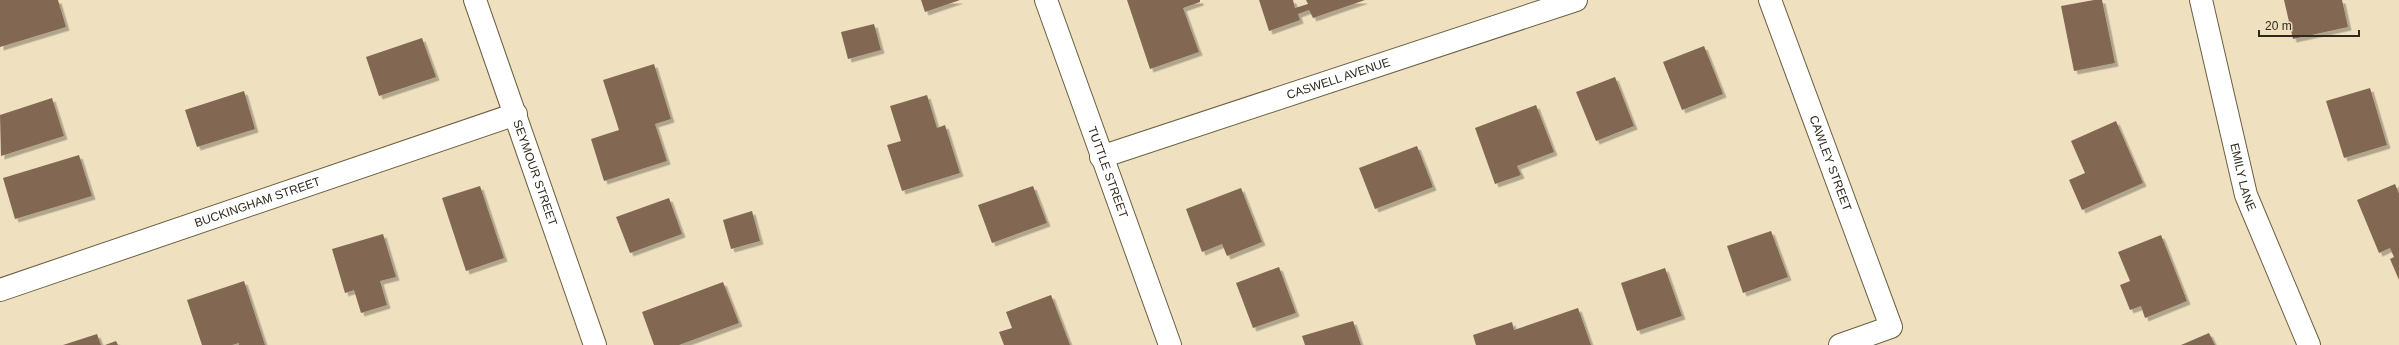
<svg xmlns="http://www.w3.org/2000/svg" width="2399" height="345" font-family="Arial,sans-serif">
  <style>
    .building { fill: #826752; filter: url(#shadow) }
    .lines { fill: none; stroke-linecap: round; stroke-linejoin: round }
    .minor-casing { stroke: #6b5f41; stroke-width: 24 }
    .minor { stroke: #fff; stroke-width: 22 }
    .labels { text-anchor: middle; dominant-baseline: central; stroke-width: 4; stroke-linejoin: round; paint-order: stroke }
    .street-label { font-size: 12px; fill: #2e291c; stroke: #efe1c0 }
  </style>
  <defs>
    <filter id="shadow"><feDropShadow dx="3.5" dy="3.5" stdDeviation="0" flood-color="#0004"/></filter>
  </defs>
  <rect width="100%" height="100%" fill="#efe1c0"/>
  <g class="building">
    <path d="M0 0H58L66 27 0 47Z"/>
    <path d="M921 0H960L925 12Z"/>
    <path d="M1127 0H1200V2L1183 8 1199 52 1150 69Z"/>
    <path d="M1259 0H1293L1295 8 1308 4 1306 0H1365L1313 18 1309 10 1298 14 1300 20 1269 31Z"/>
    <path d="M2094 0H2102L2115 63 2074 71 2061 6Z"/>
    <path d="M2284 0H2342L2348 27 2293 39Z"/>
    <path d="M874 24 881 50 848 59 841 32Z"/>
    <path d="M422 38 436 77 379 96 366 57Z"/>
    <path d="M1704 46 1723 94 1682 110 1663 62Z"/>
    <path d="M654 64 671 119 655 124 667 161 604 181 591 139 619 130 603 80Z"/>
    <path d="M1615 77 1634 126 1596 141 1576 92Z"/>
    <path d="M2370 88 2387 145 2344 158 2326 101Z"/>
    <path d="M244 91 255 129 197 147 185 110Z"/>
    <path d="M927 95 937 128 945 125 960 173 902 191 887 145 901 141 890 106Z"/>
    <path d="M52 98 64 136 1 156 0 115Z"/>
    <path d="M1536 105 1554 152 1517 166 1521 175 1495 184 1475 128Z"/>
    <path d="M2116 121 2143 183 2082 210 2069 180 2085 173 2071 141Z"/>
    <path d="M1417 146 1433 187 1375 209 1359 168Z"/>
    <path d="M79 155 92 196 15 219 3 178Z"/>
    <path d="M2395 184 2399 194V280L2390 259 2394 257 2390 248 2379 253 2357 200Z"/>
    <path d="M480 186 504 258 466 271 442 198Z"/>
    <path d="M1033 186 1047 223 992 243 978 205Z"/>
    <path d="M1241 188 1262 242 1227 256 1222 244 1202 252 1186 209Z"/>
    <path d="M669 198 682 234 630 253 616 217Z"/>
    <path d="M752 211 760 241 731 249 723 220Z"/>
    <path d="M1771 231 1788 277 1743 293 1727 246Z"/>
    <path d="M383 234 396 277 380 281 387 305 361 313 354 290 345 293 332 249Z"/>
    <path d="M2161 235 2187 301 2145 318 2141 306 2130 310 2120 285 2130 281 2118 252Z"/>
    <path d="M1279 267 1296 313 1253 328 1236 283Z"/>
    <path d="M1665 268 1682 316 1637 331 1621 283Z"/>
    <path d="M244 281 265 345H239V343L232 345H202L187 300Z"/>
    <path d="M723 282 739 323 679 345H654L642 312Z"/>
    <path d="M1051 295 1070 345H1004L999 332 1012 328 1006 312Z"/>
    <path d="M1578 308 1591 345H1476L1473 335 1512 322 1514 330Z"/>
    <path d="M1353 321 1361 345H1305L1302 336Z"/>
    <path d="M2209 333 2215 345H2181Z"/>
    <path d="M97 334 101 345H63Z"/>
    <path d="M116 341 118 345H105Z"/>
  </g>
  <g class="lines">
    <g class="minor-casing">
      <g id="minor">
        <path id="s1" d="M475 0 595 345"/>
        <path id="s2" d="M1046 0 1170 345"/>
        <path id="s3" d="M1770 0 1891 327 1840 345"/>
        <path id="s4" d="M2201 0 2246 195 2309 345"/>
        <path id="s5" d="M1101 157 1576 0"/>
        <path id="s6" d="M0 290 516 114"/>
      </g>
    </g>
    <use href="#minor" class="minor"/>
  </g>
  <g class="labels">
    <g class="street-label">
      <text stroke="none"><textPath href="#s5" startOffset="250">CASWELL AVENUE</textPath></text>
      <text stroke="none"><textPath href="#s3" startOffset="174">CAWLEY STREET</textPath></text>
      <text stroke="none"><textPath href="#s1" startOffset="183">SEYMOUR STREET</textPath></text>
      <text stroke="none"><textPath href="#s2" startOffset="183">TUTTLE STREET</textPath></text>
      <text stroke="none"><textPath href="#s4" startOffset="182">EMILY LANE</textPath></text>
      <text stroke="none"><textPath href="#s6" startOffset="272">BUCKINGHAM STREET</textPath></text>
    </g>
  </g>
  <path d="M2259 30v6h100v-6" fill="none" stroke="#2e291c" stroke-width="2"/>
  <text x="2265" y="30" font-size="12" fill="#2e291c" stroke="#efe1c0" stroke-width="3" paint-order="stroke">20 m</text>
</svg>
